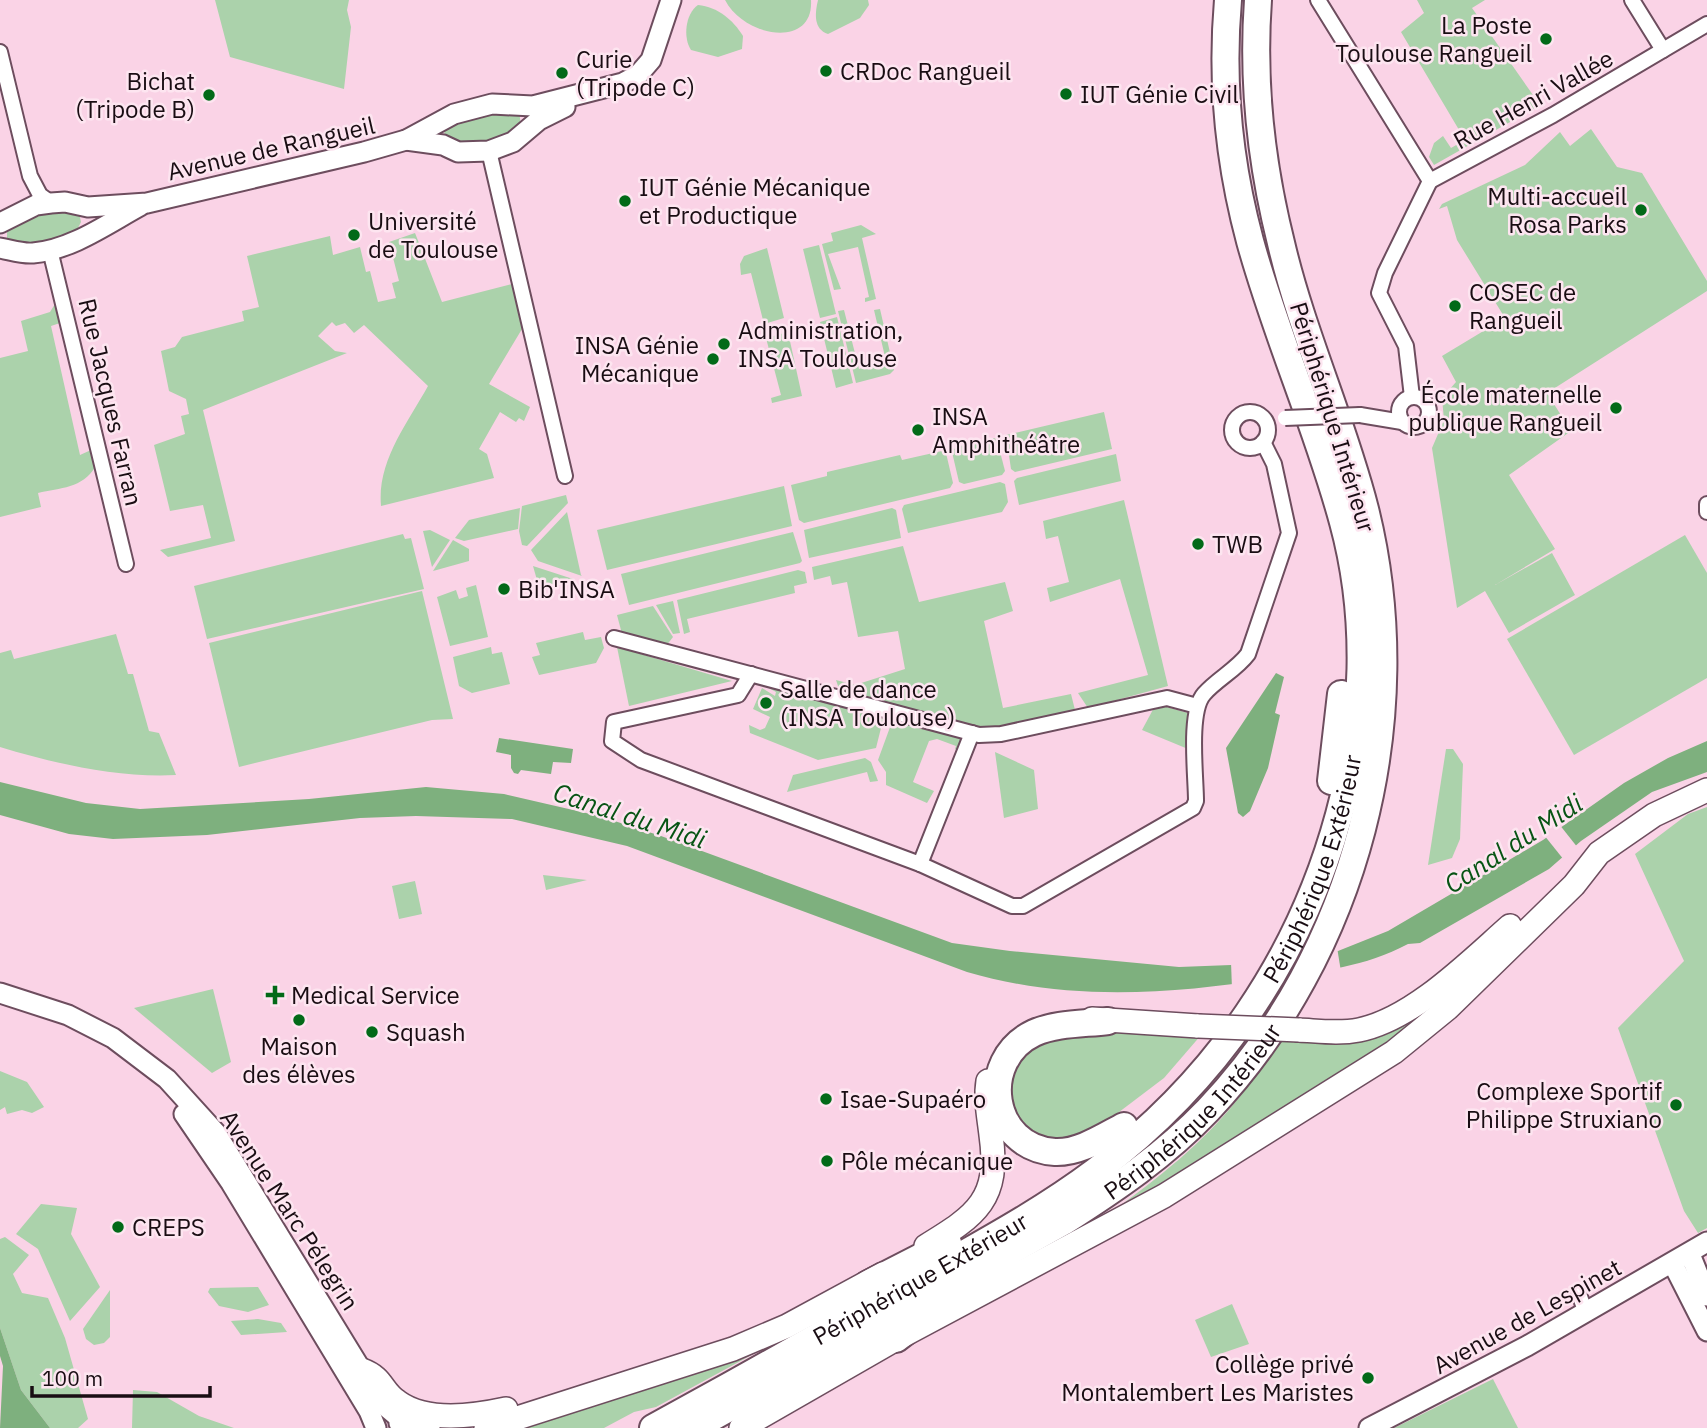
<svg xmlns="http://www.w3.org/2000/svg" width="1707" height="1428" font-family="'IBM Plex Sans',sans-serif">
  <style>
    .green { fill: #abd2ab }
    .water { fill: #7eb07e }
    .pier { fill: #fad3e6 }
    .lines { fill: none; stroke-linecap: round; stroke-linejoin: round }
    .street-casing { stroke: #6d4d5e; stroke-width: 18 }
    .secondary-casing { stroke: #6d4d5e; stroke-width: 23 }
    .primary-casing { stroke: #6d4d5e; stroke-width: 26 }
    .highway-casing { stroke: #6d4d5e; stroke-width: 30 }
    .street { stroke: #fff; stroke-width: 14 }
    .secondary { stroke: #fff; stroke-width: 19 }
    .primary { stroke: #fff; stroke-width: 23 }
    .highway { stroke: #fff; stroke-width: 26 }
    .street-bridge-casing { stroke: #6d4d5e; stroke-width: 18; stroke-linecap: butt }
    .primary-bridge-casing { stroke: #6d4d5e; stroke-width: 26; stroke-linecap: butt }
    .street-bridge { stroke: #fff; stroke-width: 14 }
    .primary-bridge { stroke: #fff; stroke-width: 23 }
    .poi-dot { fill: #026a18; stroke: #fde5f0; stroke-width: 2.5 }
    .labels { text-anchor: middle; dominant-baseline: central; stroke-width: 5; stroke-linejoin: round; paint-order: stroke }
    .poi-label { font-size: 24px; fill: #190d13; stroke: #fde5f0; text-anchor: start }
    .street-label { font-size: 24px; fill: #190d13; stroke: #fde5f0 }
    .water-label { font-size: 26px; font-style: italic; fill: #075414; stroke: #fde5f0 }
  </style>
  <rect width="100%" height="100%" fill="#fad3e6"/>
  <g class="green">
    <path d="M215 0H349L347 10 351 27 344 89 230 57Z"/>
    <path d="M725 0H811C814 49 745 38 725 0Z"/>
    <path d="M818 0H868L869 5 860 18 828 34C813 29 815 13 818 0Z"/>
    <path d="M1417 0H1485L1472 8 1540 105 1434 165 1429 157 1434 143 1443 136 1451 148 1465 140 1401 32 1424 13Z"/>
    <path d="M698 5C718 7 733 20 743 36L742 49 718 57 691 50C683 38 685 14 698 5Z"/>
    <path d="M519 111 521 126C491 144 479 148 445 138L444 129 471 114Z"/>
    <path d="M1591 129 1617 167 1642 173 1707 281V291L1547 393 1571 431 1509 475 1555 549 1495 585 1552 553 1575 595 1509 633 1485 591 1457 608 1432 448 1444 420 1442 398 1456 382 1442 356 1505 318 1457 240 1447 206 1439 209 1442 204 1525 165 1560 132 1570 146Z"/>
    <path d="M50 208 79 213 81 222 77 230 31 246 7 241V227Z"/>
    <path d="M861 225 876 234 862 238 876 299 865 302V298L869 297 858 247 828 254 841 289 834 290 822 244 833 241 831 233Z"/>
    <path d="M415 233 442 302 512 284 522 329 489 384 530 407 524 421 519 418 516 422 500 412 479 449 487 454 494 478 381 506C377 461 407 424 428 386L364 325 354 333 345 323 336 326 332 322 318 336 335 351 347 353 203 410 235 541 168 557 160 550 211 538 203 505 170 511 154 445 185 434 181 416 189 414 186 399 169 391 161 351 175 347 182 337 244 321 242 311 259 307 247 256 330 236 333 255 360 247 366 272 370 271 378 302 396 298 392 283 399 281 389 242Z"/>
    <path d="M819 245 836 314 820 318 803 249Z"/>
    <path d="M767 248 784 318 764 324 751 273 741 275 740 264 744 256Z"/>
    <path d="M55 304 60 323 51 326 80 455 91 450 95 467C83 488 60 488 38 493L41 507 0 517V358L28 351 21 321 50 312Z"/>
    <path d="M880 309 894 370 890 374 856 383 838 311 844 310 859 369 886 361 874 310Z"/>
    <path d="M837 317 853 383 836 388 820 322Z"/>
    <path d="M788 332 802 396 772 403 771 398 781 395 766 338Z"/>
    <path d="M1104 412 1112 449 1015 472 1011 469 1006 435Z"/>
    <path d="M994 438 997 440 1005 471 1002 475 964 484 959 482 952 452 956 447Z"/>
    <path d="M942 451 946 453 953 483 950 488 804 523 799 520 791 485 827 476V472L900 455 902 460Z"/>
    <path d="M1116 454 1121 481 1019 505 1014 481 1017 478Z"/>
    <path d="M1000 482 1005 484 1008 502 1002 512 908 533 902 509 904 505Z"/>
    <path d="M784 486 792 526 607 570 597 530Z"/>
    <path d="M566 495 568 503 527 546 522 545 519 531 522 506Z"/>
    <path d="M1124 500 1168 686 1088 708 1078 693 1148 675 1120 579 1050 602 1047 588 1069 582 1058 536 1046 539 1043 521Z"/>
    <path d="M520 508 518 529 464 541 455 538 469 520Z"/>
    <path d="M892 508 896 510 901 538 809 558 804 530Z"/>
    <path d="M567 512 581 575 582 576 538 561 531 550Z"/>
    <path d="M430 530 450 540 432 567 423 531Z"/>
    <path d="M793 532 802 561 800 563 629 605 621 574Z"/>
    <path d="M403 534 405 539 411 538 424 589 207 639 194 586Z"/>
    <path d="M1685 535 1707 573V678L1574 755 1507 639Z"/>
    <path d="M453 540 469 549V561L433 571Z"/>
    <path d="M903 546 919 602 1005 582 1013 611 984 621 1003 708 1071 694 1075 710 993 729 955 722 840 692 836 680 855 685 905 669 898 631 858 637 847 582 832 585 830 576 814 580 812 567Z"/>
    <path d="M533 566 573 579 539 587Z"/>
    <path d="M798 570 805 572 807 583 794 586 795 593 687 619 690 632 684 634 677 600Z"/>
    <path d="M476 585 488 637 450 646 437 597 456 590 459 599 468 596 466 588Z"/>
    <path d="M422 591 453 719 432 720 239 767 209 643Z"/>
    <path d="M673 601 680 633 673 634 656 605Z"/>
    <path d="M653 606 673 637 666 646 622 634 617 615Z"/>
    <path d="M583 632 585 640 601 637 604 648 596 663 539 675 532 657 540 655 536 643Z"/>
    <path d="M116 634 128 674H133L149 731 159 733 176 775C118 778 56 764 0 747V653L11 650 14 659Z"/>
    <path d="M491 647 492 654 502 652 510 684 472 693 459 686 453 657Z"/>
    <path d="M617 647 732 681 629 706Z"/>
    <path d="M765 686 884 716 876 748 818 760 750 733 749 725 760 730 765 728 770 717 753 709 762 688 775 696 776 692Z"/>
    <path d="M1156 704 1188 713V749L1142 730Z"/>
    <path d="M893 719 965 738 959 751 955 749 956 746 937 739 929 741 913 782 934 791 927 803 886 785V772L878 760Z"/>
    <path d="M1446 749H1453L1463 764 1460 839 1452 858 1428 865Z"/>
    <path d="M995 752 1034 770 1038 809 1004 818Z"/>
    <path d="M865 758 871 762 878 781 870 782 867 772 787 792 793 775Z"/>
    <path d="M1707 807V1228L1698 1233 1684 1211 1618 1028 1684 961 1635 854 1688 814Z"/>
    <path d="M543 875 587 880 546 890Z"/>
    <path d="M415 881 422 914 399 919 392 886Z"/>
    <path d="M213 989 231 1062 212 1073 134 1008Z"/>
    <path d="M1437 1000 1422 1022 1174 1181 1113 1211C1158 1178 1202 1144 1237 1100 1253 1081 1266 1059 1280 1039Z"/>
    <path d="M1106 1030 1202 1034 1164 1078 1094 1131 1075 1139 1045 1140 1016 1120 1007 1085 1009 1073 1036 1042Z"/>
    <path d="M0 1071 27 1082 44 1107 32 1113 22 1110 7 1114 5 1107 0 1110Z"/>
    <path d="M41 1204 77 1208 71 1234 100 1287 70 1321 38 1249 16 1234Z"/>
    <path d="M5 1237 29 1255 13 1274 22 1293 48 1298 65 1338 88 1419 78 1428H50L21 1390 0 1328V1239Z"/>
    <path d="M258 1287 269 1305 248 1312 219 1306 208 1292 210 1288Z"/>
    <path d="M110 1290V1337L104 1343 94 1345 86 1339 83 1329Z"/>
    <path d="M1232 1304 1249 1344 1211 1357 1195 1320Z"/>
    <path d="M258 1319 281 1323 287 1332 241 1335 231 1321Z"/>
    <path d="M814 1321 656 1407 634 1412 604 1428H518Z"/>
    <path d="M1493 1379 1518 1428H1394Z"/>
    <path d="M133 1390 157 1392 199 1416 234 1428H132Z"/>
  </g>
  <g class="water">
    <path d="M1276 673 1284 677 1275 713 1280 715 1268 768 1250 811 1243 817 1238 813 1226 748Z"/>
    <path d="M499 738 573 749 571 763 553 762 551 774 521 770 518 774 514 773 511 768V755L496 752Z"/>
    <path d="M1707 741V772L1652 792 1581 841 1549 869 1420 943 1408 944C1365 967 1322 971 1275 978 1171 994 1070 1002 967 972L627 846 512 819 416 816 360 818 207 835 113 839 69 834 0 815V782L86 803 140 809 309 799 426 787 504 794 599 816 661 836 952 943 1010 951 1179 967 1231 965 1338 951 1388 931 1543 840 1624 783 1668 758Z"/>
    <path d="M0 1328 21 1390 50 1428H0L3 1366 0 1356Z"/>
  </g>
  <g class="pier">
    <path d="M1559 824 1578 848 1564 860 1544 835Z"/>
    <path d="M1337 947 1341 972 1232 989 1231 962Z"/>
  </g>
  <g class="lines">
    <g class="street-casing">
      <g id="street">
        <path d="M1318 0 1430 181"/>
        <path d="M1632 0 1663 50"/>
        <path d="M0 52 30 176 40 195 51 203"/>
        <path d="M489 151 565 476"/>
        <path d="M1430 181 1553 115 1707 24"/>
        <path d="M50 250 126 564"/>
        <path d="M1412 397 1406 346 1379 293 1385 273 1430 181"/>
        <circle cx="1414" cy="412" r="15"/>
        <circle cx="1250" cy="430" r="18"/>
        <path d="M1360 415 1402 422"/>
        <path d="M1707 504V512"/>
        <path d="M614 638 979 735 1001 734 1167 698 1197 706"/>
        <path d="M751 674 738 695 614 722 612 741 641 760 920 864 1012 906H1023L1193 808 1196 801C1196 776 1188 712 1204 694 1217 679 1236 670 1248 654L1289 533 1274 464 1263 442"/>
        <path d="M920 864 972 733"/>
        <path d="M1579 1294 1586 1313"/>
      </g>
    </g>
    <g class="secondary-casing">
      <g id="secondary">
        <path d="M406 140 443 145 458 152 489 151 513 142 539 120 565 107"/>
        <path d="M0 223 36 205 51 203 65 202 88 207 147 203 364 152 406 140 454 114 492 104 533 106 623 83 638 75 651 60 671 0"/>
        <path d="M0 248C11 250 22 254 33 253 71 250 107 224 140 206"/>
        <path d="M0 993 68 1015 113 1038 167 1079 216 1133 373 1389 386 1407 404 1422"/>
        <path d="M184 1114 231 1183 369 1411 376 1428"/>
        <path d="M1690 1254 1707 1296"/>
        <path d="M1673 1264 1707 1331"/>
        <path d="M399 1423 414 1422 430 1428"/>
        <path d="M1369 1428 1527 1346 1707 1242"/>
      </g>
    </g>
    <g class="primary-casing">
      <g id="primary">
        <path d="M1092 1019 1198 1026"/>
        <path d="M1299 1030C1319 1031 1339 1034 1359 1030 1413 1019 1469 962 1510 926"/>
        <path d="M926 1246C977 1215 1000 1199 991 1135 989 1117 985 1099 988 1081"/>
        <path d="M362 1370C384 1378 381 1391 398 1402 427 1423 474 1416 506 1409"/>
        <path d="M486 1428 733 1349 787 1326 883 1274"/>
        <path d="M741 1428 896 1339 1164 1196 1394 1052 1448 1008 1574 885 1599 853 1654 815 1707 790"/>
      </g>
    </g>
    <g class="highway-casing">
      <g id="highway">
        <path d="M1331 781 1341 694"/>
        <path d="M1108 1021C1084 1024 1056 1023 1034 1033 977 1060 990 1148 1055 1152 1079 1153 1103 1137 1124 1126"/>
        <path d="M868 1284 948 1243"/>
        <path d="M896 1339 931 1312"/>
        <path id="s1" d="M653 1428C737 1382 820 1335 904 1288 968 1251 1036 1216 1096 1171 1215 1082 1300 959 1339 815 1365 721 1369 617 1343 522 1317 426 1276 336 1250 241 1229 163 1221 80 1228 0"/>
        <path id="s2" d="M693 1428 1063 1222C1115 1189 1165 1155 1208 1110 1357 953 1417 719 1365 509 1342 419 1302 333 1281 243 1261 163 1252 82 1258 0"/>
      </g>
    </g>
    <use href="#street" class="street"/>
    <use href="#secondary" class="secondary"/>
    <use href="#primary" class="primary"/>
    <use href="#highway" class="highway"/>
    <g class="street-bridge-casing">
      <path id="street-bridge" d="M1285 418 1360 415"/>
    </g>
    <g class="primary-bridge-casing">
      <path id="primary-bridge" d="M1198 1026 1299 1030"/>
    </g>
    <use href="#street-bridge" class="street-bridge"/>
    <use href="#primary-bridge" class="primary-bridge"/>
  </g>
  <g class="poi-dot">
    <circle cx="1546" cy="39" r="7"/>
    <circle cx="826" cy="71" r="7"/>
    <circle cx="562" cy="73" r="7"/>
    <circle cx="1066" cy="94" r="7"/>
    <circle cx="209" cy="95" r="7"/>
    <circle cx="625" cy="201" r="7"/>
    <circle cx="1641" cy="210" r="7"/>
    <circle cx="354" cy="235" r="7"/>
    <circle cx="1455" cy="306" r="7"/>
    <circle cx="724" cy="344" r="7"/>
    <circle cx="713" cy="359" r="7"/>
    <circle cx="1616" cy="408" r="7"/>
    <circle cx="918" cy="430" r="7"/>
    <circle cx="1198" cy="544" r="7"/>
    <circle cx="504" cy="589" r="7"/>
    <circle cx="766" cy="703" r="7"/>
    <path d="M271.5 984.5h7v7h7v7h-7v7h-7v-7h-7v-7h7z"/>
    <circle cx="299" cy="1020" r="7"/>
    <circle cx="372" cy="1032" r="7"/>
    <circle cx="826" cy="1099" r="7"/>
    <circle cx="1676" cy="1105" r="7"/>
    <circle cx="827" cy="1161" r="7"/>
    <circle cx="118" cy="1227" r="7"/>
    <circle cx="1368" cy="1378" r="7"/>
  </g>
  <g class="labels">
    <g class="poi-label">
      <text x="1532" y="25" text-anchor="end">La Poste<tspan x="1532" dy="28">Toulouse Rangueil</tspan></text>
      <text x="576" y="59">Curie<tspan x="576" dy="28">(Tripode C)</tspan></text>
      <text x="840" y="71">CRDoc Rangueil</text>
      <text x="195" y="81" text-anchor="end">Bichat<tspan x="195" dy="28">(Tripode B)</tspan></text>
      <text x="1080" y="94">IUT Génie Civil</text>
      <text x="639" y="187">IUT Génie Mécanique<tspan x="639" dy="28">et Productique</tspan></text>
      <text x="1627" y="196" text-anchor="end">Multi-accueil<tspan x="1627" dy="28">Rosa Parks</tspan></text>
      <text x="368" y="221">Université<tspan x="368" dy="28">de Toulouse</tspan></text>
      <text x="1469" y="292">COSEC de<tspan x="1469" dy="28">Rangueil</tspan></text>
      <text x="738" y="330">Administration,<tspan x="738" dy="28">INSA Toulouse</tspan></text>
      <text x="699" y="345" text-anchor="end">INSA Génie<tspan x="699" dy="28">Mécanique</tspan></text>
      <text x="1602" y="394" text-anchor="end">École maternelle<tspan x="1602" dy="28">publique Rangueil</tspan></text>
      <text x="932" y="416">INSA<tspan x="932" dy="28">Amphithéâtre</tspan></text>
      <text x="1212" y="544">TWB</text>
      <text x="518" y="589">Bib'INSA</text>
      <text x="780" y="689">Salle de dance<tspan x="780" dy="28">(INSA Toulouse)</tspan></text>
      <text x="291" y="995">Medical Service</text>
      <text x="386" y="1032">Squash</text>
      <text x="299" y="1046" text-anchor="middle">Maison<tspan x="299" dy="28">des élèves</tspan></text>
      <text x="1662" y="1091" text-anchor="end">Complexe Sportif<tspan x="1662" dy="28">Philippe Struxiano</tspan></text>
      <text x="840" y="1099">Isae-Supaéro</text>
      <text x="841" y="1161">Pôle mécanique</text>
      <text x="132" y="1227">CREPS</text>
      <text x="1354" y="1364" text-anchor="end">Collège privé<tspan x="1354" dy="28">Montalembert Les Maristes</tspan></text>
    </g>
    <g class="street-label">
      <text transform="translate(1533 99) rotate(-29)">Rue Henri Vallée</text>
      <text transform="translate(271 148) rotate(-13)">Avenue de Rangueil</text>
      <text transform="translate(111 402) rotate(77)">Rue Jacques Farran</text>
      <text transform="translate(1333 417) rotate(73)">Périphérique Intérieur</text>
      <text stroke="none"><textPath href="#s1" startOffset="892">Périphérique Extérieur</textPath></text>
      <text stroke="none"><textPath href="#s2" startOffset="595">Périphérique Intérieur</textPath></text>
      <text transform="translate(290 1210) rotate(57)">Avenue Marc Pélegrin</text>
      <text stroke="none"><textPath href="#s1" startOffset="306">Périphérique Extérieur</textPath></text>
      <text transform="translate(1527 1316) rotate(-29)">Avenue de Lespinet</text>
    </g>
    <g class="water-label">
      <text transform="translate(630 815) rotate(18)">Canal du Midi</text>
      <text transform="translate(1513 843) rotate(-33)">Canal du Midi</text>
    </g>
  </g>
  <path d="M32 1386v10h178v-10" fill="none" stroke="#190d13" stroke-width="3.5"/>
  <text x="42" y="1386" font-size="21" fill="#190d13" stroke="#fde5f0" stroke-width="5" paint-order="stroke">100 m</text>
</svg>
